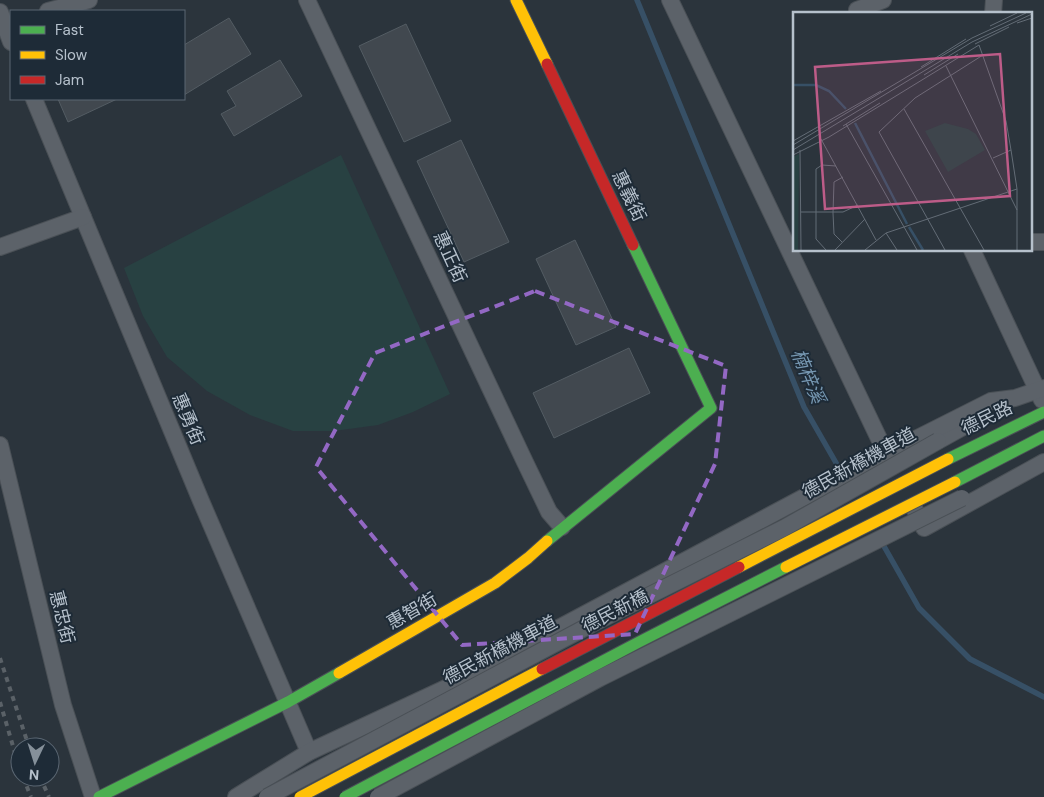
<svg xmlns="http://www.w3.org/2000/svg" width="1044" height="797" font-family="'DM Sans','Noto Sans TC',sans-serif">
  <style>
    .green { fill: #284142 }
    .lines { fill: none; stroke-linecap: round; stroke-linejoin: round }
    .stream { stroke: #375066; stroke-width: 5.5 }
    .building { fill: #41484f; stroke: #535c63 }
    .street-casing { stroke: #4a5056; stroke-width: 18 }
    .fast-casing { stroke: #4a5056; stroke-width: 13 }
    .slow-casing { stroke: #4a5056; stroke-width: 13 }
    .jam-casing { stroke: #4a5056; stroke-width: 13 }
    .street { stroke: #5c6269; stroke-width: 16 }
    .fast { stroke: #4caf50; stroke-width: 11 }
    .slow { stroke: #ffc107; stroke-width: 11 }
    .jam { stroke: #c62828; stroke-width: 11 }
    .rail { stroke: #5a6167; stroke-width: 4; stroke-dasharray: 5 5; stroke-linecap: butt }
    .street-bridge-casing { stroke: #4a5056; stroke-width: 18; stroke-linecap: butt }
    .fast-bridge-casing { stroke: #4a5056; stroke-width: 13; stroke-linecap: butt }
    .slow-bridge-casing { stroke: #4a5056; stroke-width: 13; stroke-linecap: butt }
    .jam-bridge-casing { stroke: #4a5056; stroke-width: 13; stroke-linecap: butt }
    .street-bridge { stroke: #5c6269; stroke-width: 16 }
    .fast-bridge { stroke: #4caf50; stroke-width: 11 }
    .slow-bridge { stroke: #ffc107; stroke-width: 11 }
    .jam-bridge { stroke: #c62828; stroke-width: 11 }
    .marked { fill: none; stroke: #9368c4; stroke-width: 4; stroke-dasharray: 10 6; stroke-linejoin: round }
    .labels { text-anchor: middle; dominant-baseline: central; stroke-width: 4; stroke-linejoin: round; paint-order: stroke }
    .street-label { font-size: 18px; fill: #b6c1cc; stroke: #1e2b37 }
    .water-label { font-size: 19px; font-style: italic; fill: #7596b0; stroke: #1e2b37 }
    .inset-river { fill: none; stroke: #375066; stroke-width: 2.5 }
    .inset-road { fill: none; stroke: #636c76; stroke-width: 1 }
    .view { fill: #bd5c88; fill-opacity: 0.15; stroke: #bd5c88; stroke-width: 2.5 }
    .inset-edge { fill: none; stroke: #b6c1cc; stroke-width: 2.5 }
  </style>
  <rect width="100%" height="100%" fill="#2b343c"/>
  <path class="green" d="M341 155 450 394 413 412 378 425 334 431H293L250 415 207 391 167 357 143 316 124 268Z"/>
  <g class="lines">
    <g class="stream">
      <path d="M637 0 804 407 843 475"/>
      <path d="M881 541 919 608 970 659 1044 697"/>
    </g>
  </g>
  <g class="building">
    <path d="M229 18 251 54 184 95V45Z"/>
    <path d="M406 24 451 121 404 142 359 46Z"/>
    <path d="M280 60 302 96 234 136 221 114 236 106 227 91Z"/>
    <path d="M58 99H117L68 122Z"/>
    <path d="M461 140 509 242 464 262 417 161Z"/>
    <path d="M575 240 616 327 576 345 536 259Z"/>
    <path d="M629 348 650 393 554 438 533 393Z"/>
  </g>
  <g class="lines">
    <g class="street-casing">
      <g id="street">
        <path d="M307 0 524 460 549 512 562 527"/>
        <path d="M670 0 891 464"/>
        <path d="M857 10 883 0"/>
        <path d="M48 11 89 0"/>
        <path d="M0 12 11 42"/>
        <path d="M993 14 994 0"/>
        <path d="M34 99 201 501 309 752"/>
        <path d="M1030 242H1044"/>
        <path d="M0 247 83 217"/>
        <path d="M972 250 1042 400"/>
        <path d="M938 441 974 421"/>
        <path d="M0 445 63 705 93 797"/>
        <path d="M914 508 924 528 1044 462"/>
        <path d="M236 797 309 752 446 688 870 462 991 401 1015 398 1044 388"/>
      </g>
    </g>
    <g class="fast-casing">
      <g id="fast">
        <path d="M948 459 1044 412"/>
        <path d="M955 482 1044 436"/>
        <path d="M547 541 711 408 633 245"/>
        <path d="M99 797 288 702 339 673"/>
      </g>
    </g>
    <g class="slow-casing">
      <g id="slow">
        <path d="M516 0 547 64"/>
        <path d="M339 673 495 583 528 558 547 541"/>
      </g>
    </g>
    <g class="jam-casing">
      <path id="jam" d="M547 64 633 245"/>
    </g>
    <use href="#street" class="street"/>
    <use href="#fast" class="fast"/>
    <use href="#slow" class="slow"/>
    <use href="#jam" class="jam"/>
    <g class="rail">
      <path d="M0 658 29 747"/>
      <path d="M0 702 20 770"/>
      <path d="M23 777 31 797"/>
      <path d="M40 777 49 797"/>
    </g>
    <g class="street-bridge-casing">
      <g id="street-bridge">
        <path d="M267 797 592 624 784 528 938 441"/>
        <path d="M378 797 600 678 962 498"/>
      </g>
    </g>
    <g class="fast-bridge-casing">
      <path id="fast-bridge" d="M345 797 639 642 786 567"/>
    </g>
    <g class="slow-bridge-casing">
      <g id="slow-bridge">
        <path d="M739 567 948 459"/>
        <path d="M786 567 955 482"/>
        <path d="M300 797 542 669"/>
      </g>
    </g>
    <g class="jam-bridge-casing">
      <path id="jam-bridge" d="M542 669 739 567"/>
    </g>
    <use href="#street-bridge" class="street-bridge"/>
    <use href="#fast-bridge" class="fast-bridge"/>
    <use href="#slow-bridge" class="slow-bridge"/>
    <use href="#jam-bridge" class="jam-bridge"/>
  </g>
  <path class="marked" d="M535 291 726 366 715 464 635 634 462 645 316 467 375 353Z"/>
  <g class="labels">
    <g class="street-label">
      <text transform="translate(629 196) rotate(64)">惠義街</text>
      <text transform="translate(450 257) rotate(65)">惠正街</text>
      <text transform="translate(987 418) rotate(-26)">德民路</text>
      <text transform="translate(188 419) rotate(67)">惠勇街</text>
      <text transform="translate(859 463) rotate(-29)">德民新橋機車道</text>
      <text transform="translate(412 611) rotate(-30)">惠智街</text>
      <text transform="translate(615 611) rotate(-27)">德民新橋</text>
      <text transform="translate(62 617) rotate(76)">惠忠街</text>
      <text transform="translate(500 650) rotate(-28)">德民新橋機車道</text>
    </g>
    <g class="water-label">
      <text transform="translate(808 376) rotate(67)">楠梓溪</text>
    </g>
  </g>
  <g transform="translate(793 12)">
    <rect width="239" height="239" fill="#2b343c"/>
    <path d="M152 111 175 117 183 122 192 138 155 160 132 119ZM6 142 5 238H0V145Z" fill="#284142"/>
    <path class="inset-river" d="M0 73H23L36 79 53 97M62 111 114 212M116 215 130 238"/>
    <path class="inset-road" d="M224 11 239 6M197 14 224 1M182 32 216 15M153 54 224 198M128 55 173 27M131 63 165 42M111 97 191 238M53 112 124 238M50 114 87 91M28 127 83 228M0 129 88 79M0 133 179 26 233 1M0 138 179 30 239 2M7 138 8 238M0 143 36 125 186 33 213 109 218 138 224 177V238M200 146 218 138M8 200H50L65 193M93 221 104 238M49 230 41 222 40 201 41 170 50 165M33 238 23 227V157L29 153 43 154M42 238 72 207M72 238 93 221 224 177M152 238 86 120 122 86 190 43"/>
    <path class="view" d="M207 42 217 184 32 197 22 55Z"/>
    <rect width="239" height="239" class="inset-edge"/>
  </g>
  <rect x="10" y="10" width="175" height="90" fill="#1e2b37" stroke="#5b6773"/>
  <rect x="20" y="26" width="25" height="8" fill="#4caf50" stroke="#5b6773"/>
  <text x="55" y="35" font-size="15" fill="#b6c1cc">Fast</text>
  <rect x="20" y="51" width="25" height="8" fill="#ffc107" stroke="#5b6773"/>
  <text x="55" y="60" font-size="15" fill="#b6c1cc">Slow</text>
  <rect x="20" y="76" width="25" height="8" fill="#c62828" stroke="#5b6773"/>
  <text x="55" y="85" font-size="15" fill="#b6c1cc">Jam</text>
  <g transform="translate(35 762) rotate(184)"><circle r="24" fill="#1e2b37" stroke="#5b6773"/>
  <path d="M0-4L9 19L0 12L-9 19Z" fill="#85909a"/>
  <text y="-8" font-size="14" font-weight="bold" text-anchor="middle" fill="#b6c1cc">N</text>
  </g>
</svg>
